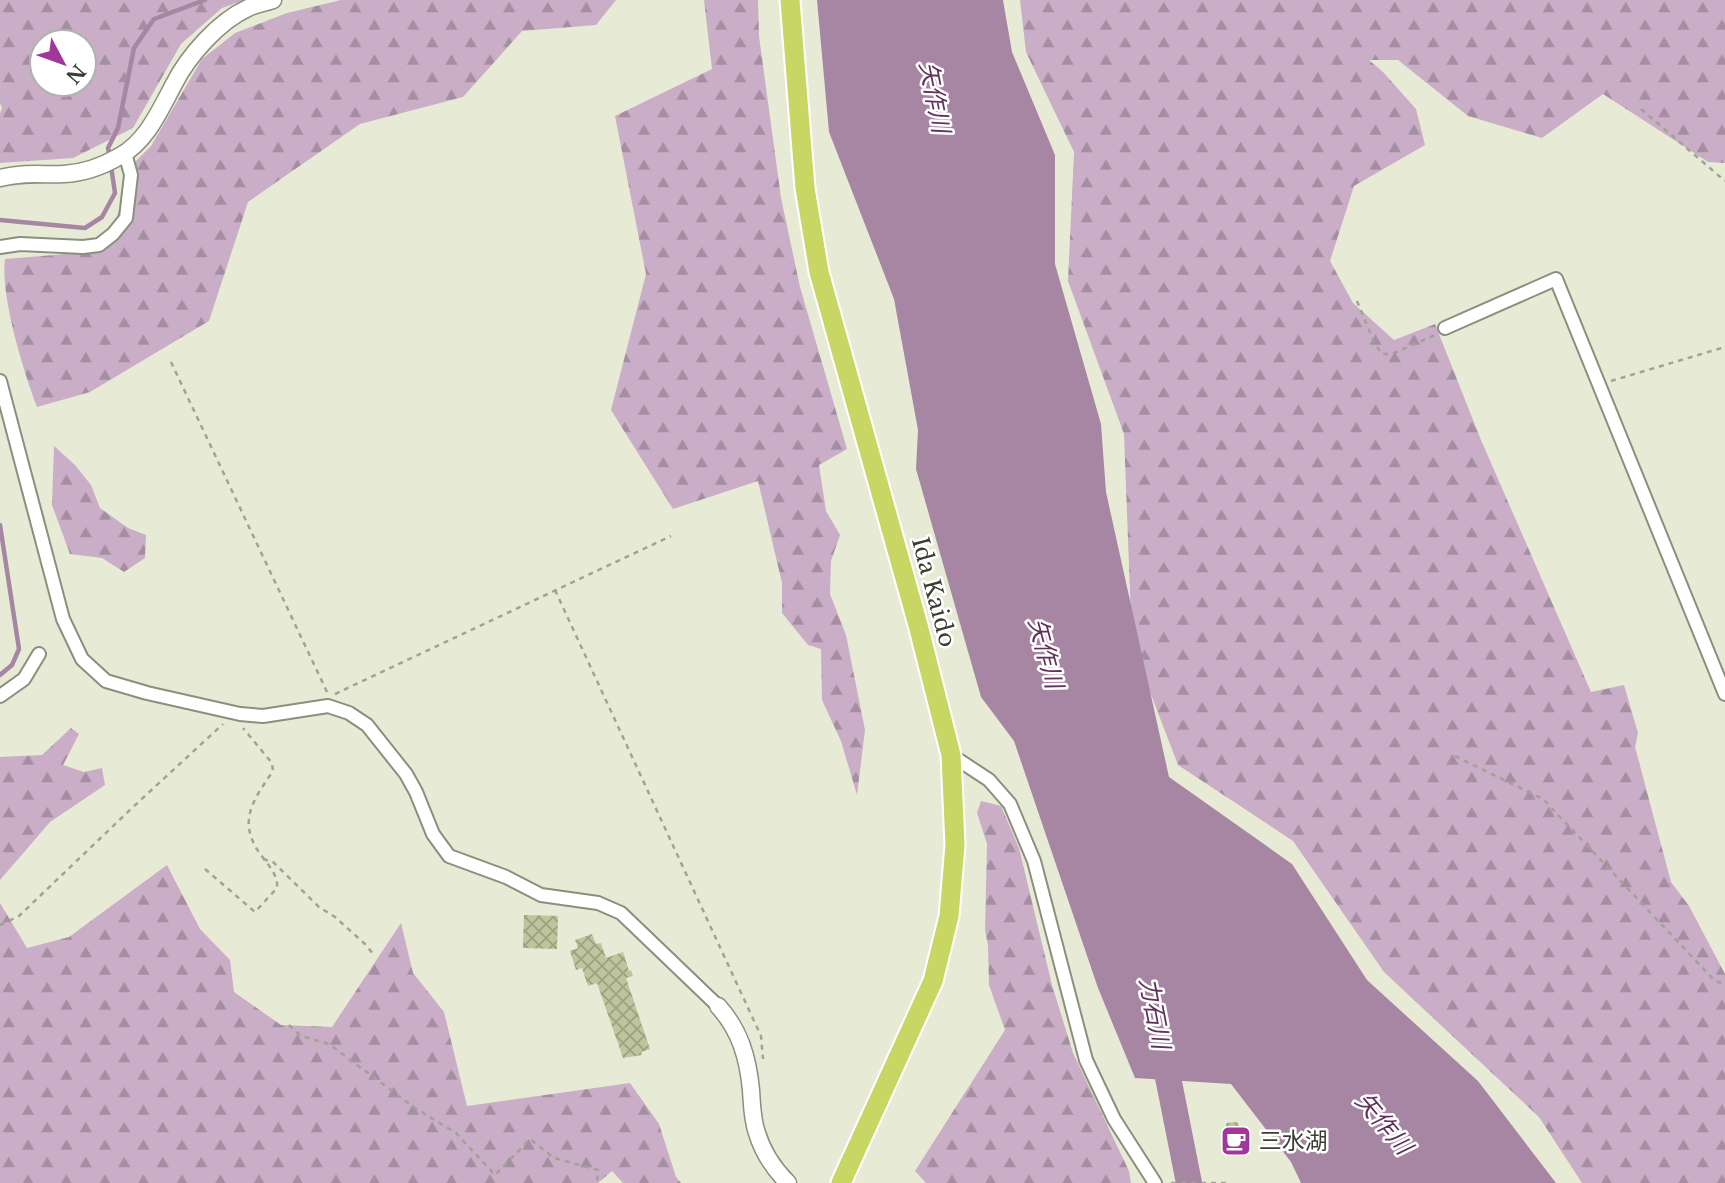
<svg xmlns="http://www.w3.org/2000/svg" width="1725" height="1183" font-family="'Libre Baskerville','Noto Sans JP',serif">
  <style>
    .forest { fill: url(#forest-firs); fill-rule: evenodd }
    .water { fill: #a786a3 }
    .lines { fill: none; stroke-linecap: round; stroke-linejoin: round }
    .stream { stroke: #a786a3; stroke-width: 4.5 }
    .river { stroke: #a786a3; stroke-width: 26 }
    .building { fill: url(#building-cross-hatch) }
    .minor-casing { stroke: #8b8f7c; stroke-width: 16 }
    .tertiary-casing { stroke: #8b8f7c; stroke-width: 19 }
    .trunk-casing { stroke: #fff; stroke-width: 23 }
    .path { stroke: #a1a394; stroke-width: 2.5; stroke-dasharray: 5 5; stroke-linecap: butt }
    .minor { stroke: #fff; stroke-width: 12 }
    .tertiary { stroke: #fff; stroke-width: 16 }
    .trunk { stroke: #c8d664; stroke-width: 19 }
    .labels { text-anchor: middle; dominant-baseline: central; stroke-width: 5; stroke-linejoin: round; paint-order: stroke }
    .street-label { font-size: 23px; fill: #3b3c34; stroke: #fff }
    .poi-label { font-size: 23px; fill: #3b3c34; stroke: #fff; text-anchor: start }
    .water-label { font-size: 24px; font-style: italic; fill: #5f325a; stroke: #fff }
  </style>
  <defs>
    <pattern id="forest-firs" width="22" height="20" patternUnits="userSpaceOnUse" patternTransform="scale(1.75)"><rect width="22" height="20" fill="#caadc6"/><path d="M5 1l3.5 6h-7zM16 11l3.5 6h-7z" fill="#a58ea2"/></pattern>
    <pattern id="building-cross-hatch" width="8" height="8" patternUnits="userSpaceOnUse" patternTransform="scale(1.75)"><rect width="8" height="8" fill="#bec59c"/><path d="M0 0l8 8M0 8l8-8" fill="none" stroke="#9ca180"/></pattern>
  </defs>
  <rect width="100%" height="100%" fill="#e7ebd6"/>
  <g class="forest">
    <path d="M0 0H245L222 8 181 44 133 128 73 158 0 163V113L2 108 0 103ZM42 42H84V84H42Z"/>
    <path d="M341 0H616L596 25 522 31 463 97 360 124 248 202 209 321 90 392 37 407C23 370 0 295 5 259L66 254 97 244 116 220 132 165 151 146 202 59 235 33 287 13Z"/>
    <path d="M704 0H758L759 36 781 198 800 287 847 449 819 465 826 511 840 535 831 561 830 594 846 635 865 730 857 795 841 741 822 700 821 649 808 645 782 613V583L758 481 673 509 611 410 646 274 615 116 712 69Z"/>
    <path d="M1020 0H1725V163L1708 162 1603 94 1542 138 1468 116 1398 60H1369L1383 72 1416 109 1425 145 1354 186 1330 261 1353 303 1394 340 1435 324 1481 440 1591 692 1624 685 1638 733 1635 747 1671 882 1689 906 1725 974V1183H1582L1539 1117 1384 972 1293 841 1178 765 1132 645 1124 434 1068 281 1074 152 1026 52Z"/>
    <path d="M54 446 75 465 91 485 100 508 128 528 146 535 145 558 124 572 102 558 70 554 52 505Z"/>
    <path d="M71 728 79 734 63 765 84 772 102 768 105 785 50 822 0 880V757L42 755Z"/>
    <path d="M981 801 1001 806 1019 848 1052 985 1073 1053 1129 1171 1131 1183H926L915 1171 1005 1030 989 985 988 945 985 930 987 844 977 813Z"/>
    <path d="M167 865 200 929 230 960 234 992 281 1025 332 1027 401 923 413 973 444 1012 467 1106 630 1083 659 1124 676 1177 681 1183H623L612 1171 598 1183H0V903L27 948 69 937Z"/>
  </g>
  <path class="water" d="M817 0H1003L1012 52 1055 155V264L1101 424 1106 492 1169 777 1292 864 1367 980 1478 1081 1556 1183H1301L1291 1162 1231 1084 1135 1078 1098 988 1014 741 981 697 916 469 918 430 894 299 829 132Z"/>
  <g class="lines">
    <g class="stream">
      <path d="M110 158 108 148 118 128 134 48 154 19 205 0"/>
      <path d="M0 220 85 228 102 217 115 193 111 166"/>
      <path d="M0 525 19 649 12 665 0 675"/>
    </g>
    <path class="river" d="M1162 1047 1189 1183"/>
  </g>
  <g class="building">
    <path d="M524 915 558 916 557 949 523 948Z"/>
    <path d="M592 934 596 944 601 943 606 958 623 952 629 971 631 970 633 976 626 978 650 1049 641 1052 642 1055 623 1058 597 983 588 986 582 968 576 970 570 951 578 948 575 940Z"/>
    <path d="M1238 1122 1239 1133H1243L1245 1148 1228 1150 1226 1123Z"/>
  </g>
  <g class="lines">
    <g class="minor-casing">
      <g id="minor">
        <path d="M0 247 20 244 83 247 99 245 113 234 126 218 131 175 125 153"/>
        <path d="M1445 328 1556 279 1725 694"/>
        <path d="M0 381 63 619 82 659 106 681 147 693 240 714 263 716 328 706 349 713 367 725 406 774 416 792 433 834 449 856 506 877 541 895 598 903 621 913 718 1006"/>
        <path d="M0 696 24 679 39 654"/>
        <path d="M951 755 989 780 1010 804 1034 861 1086 1060 1114 1119 1155 1183"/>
      </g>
    </g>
    <g class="tertiary-casing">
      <g id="tertiary">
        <path d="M0 178C22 172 42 175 64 174 83 173 103 166 120 156 147 141 160 110 174 84 188 56 219 21 248 8 255 4 265 3 273 0"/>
        <path d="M718 1006C740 1030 748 1058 751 1090 752 1104 752 1119 757 1133 763 1153 774 1169 788 1183"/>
      </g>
    </g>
    <g class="trunk-casing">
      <path id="trunk" d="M790 0 805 188 819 272 918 625 951 755 955 845 949 916 933 981 841 1183"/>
    </g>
    <g class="path">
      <path d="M1641 109 1725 181"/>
      <path d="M1357 301 1374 342 1382 354H1392L1435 335"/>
      <path d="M171 362 328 694"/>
      <path d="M1611 381 1725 347"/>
      <path d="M555 590 761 1036 763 1059"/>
      <path d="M335 694 671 536"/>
      <path d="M1455 756 1543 799 1715 981 1725 984"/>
      <path d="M263 859 273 862 319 907 335 917 365 944 374 955"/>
      <path d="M205 869 255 912 277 888C278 877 271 868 264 859 236 824 251 803 273 771L272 763 243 728"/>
      <path d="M0 925 19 916 132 808 223 724"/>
      <path d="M289 1025 301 1036 329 1044 415 1108 456 1133 495 1175 530 1139 554 1158 598 1170 597 1183"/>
      <path d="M1171 1183H1228"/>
    </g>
    <use href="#minor" class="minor"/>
    <use href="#tertiary" class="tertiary"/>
    <use href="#trunk" class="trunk"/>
  </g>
  <defs>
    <g id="cafe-square" transform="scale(1.575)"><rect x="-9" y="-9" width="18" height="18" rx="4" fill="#a1379a" stroke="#fff"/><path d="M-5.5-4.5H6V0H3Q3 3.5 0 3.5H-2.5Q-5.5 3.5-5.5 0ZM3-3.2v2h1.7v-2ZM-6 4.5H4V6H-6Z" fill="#fff"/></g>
  </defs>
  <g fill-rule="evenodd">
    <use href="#cafe-square" x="1236" y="1141"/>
  </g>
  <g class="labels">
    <g class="street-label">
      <text transform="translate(934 592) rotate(75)">Ida Kaido</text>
    </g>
    <g class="poi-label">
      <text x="1259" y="1141">三水湖</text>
    </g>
    <g class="water-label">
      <text transform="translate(935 97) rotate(79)">矢作川</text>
      <text transform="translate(1046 653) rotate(75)">矢作川</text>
      <text transform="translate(1155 1013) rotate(79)">力石川</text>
      <text transform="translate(1384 1123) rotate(50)">矢作川</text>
    </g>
  </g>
  <g transform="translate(63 63) rotate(131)"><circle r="33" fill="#ffffff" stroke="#b1b1ae" stroke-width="2"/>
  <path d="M0-5L12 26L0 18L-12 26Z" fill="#a1379a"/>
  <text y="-10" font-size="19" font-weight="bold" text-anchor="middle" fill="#3b3c34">N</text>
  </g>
</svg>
